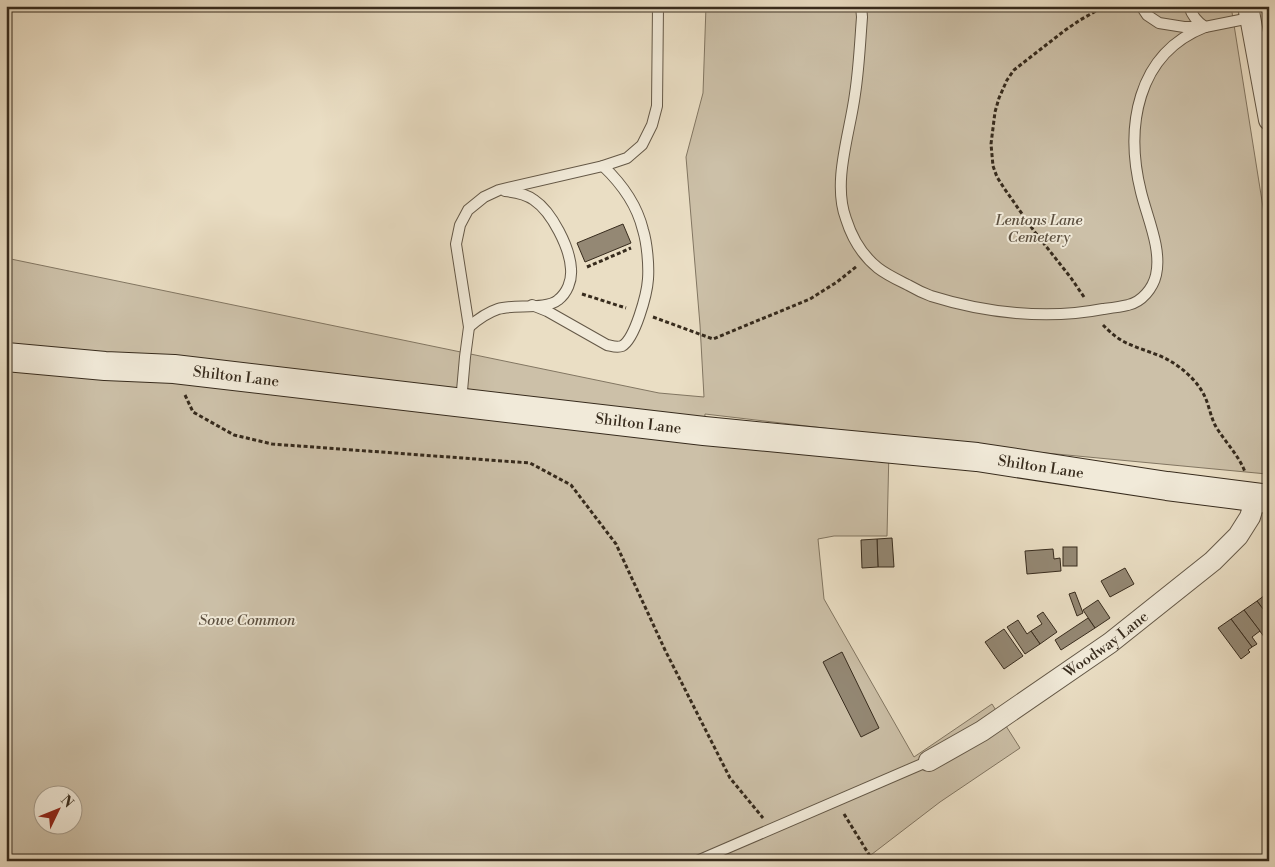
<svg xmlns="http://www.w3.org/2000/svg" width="1275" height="867" font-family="'Libre Bodoni',serif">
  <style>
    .green { fill: #ccc0a8; stroke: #827662; fill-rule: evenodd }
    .building { fill: #948874; stroke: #372b1d }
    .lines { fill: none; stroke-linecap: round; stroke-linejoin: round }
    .lane-casing { stroke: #645847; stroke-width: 12 }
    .street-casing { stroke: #645847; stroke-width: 22 }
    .secondary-casing { stroke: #372b1d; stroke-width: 30 }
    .path { stroke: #372b1d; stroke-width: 3; stroke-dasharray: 4 2.5; stroke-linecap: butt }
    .lane { stroke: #f1ead9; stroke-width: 10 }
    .street { stroke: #f1ead9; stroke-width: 20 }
    .secondary { stroke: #f1ead9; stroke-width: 28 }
    .labels { text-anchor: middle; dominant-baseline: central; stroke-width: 4; stroke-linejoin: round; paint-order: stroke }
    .park-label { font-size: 15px; font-style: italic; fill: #5c5040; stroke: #f1ead9 }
    .street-label { font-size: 15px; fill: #372b1d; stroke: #f1ead9 }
  </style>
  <rect width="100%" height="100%" fill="#eadec4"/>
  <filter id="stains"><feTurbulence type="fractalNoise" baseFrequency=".004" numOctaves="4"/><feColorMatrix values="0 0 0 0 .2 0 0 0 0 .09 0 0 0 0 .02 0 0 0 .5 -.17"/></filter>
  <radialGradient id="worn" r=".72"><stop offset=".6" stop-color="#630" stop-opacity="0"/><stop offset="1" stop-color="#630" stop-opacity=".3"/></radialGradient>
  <path class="green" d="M706 6H1231L1269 245V473L1267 474 993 448 705 414 704 430 889 449 887 536H834L818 539 824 599 914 757 992 704 1020 748 940 802 863 861H6V258L659 393 704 397 700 325 686 157 703 93ZM42 794H72V824H42Z"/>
  <g class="building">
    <path d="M623 224 631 243 585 262 577 243Z"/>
    <path d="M892 538 894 567H878L877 539Z"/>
    <path d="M877 539 878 567 862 568 861 540Z"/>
    <rect x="1063" y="547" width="14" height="19"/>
    <path d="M1053 549 1054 559 1060 558 1061 571 1027 574 1025 551Z"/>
    <path d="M1125 568 1134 584 1110 597 1101 581Z"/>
    <path d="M1075 592 1083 613 1077 616 1069 594Z"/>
    <path d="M1269 592V617L1257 601Z"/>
    <path d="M1098 600 1110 618 1095 628 1083 610Z"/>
    <path d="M1257 601 1269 617V635L1265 638 1244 610Z"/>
    <path d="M1244 610 1260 631 1252 637 1257 644 1252 647 1231 619Z"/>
    <path d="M1043 612 1057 632 1040 644 1031 631 1042 624 1037 616Z"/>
    <path d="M1088 618 1095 628 1061 650 1055 640Z"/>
    <path d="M1231 619 1252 647 1248 650 1250 652 1241 659 1218 628Z"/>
    <path d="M1018 620 1027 634 1031 631 1040 644 1025 654 1007 627Z"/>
    <path d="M1004 629 1023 656 1004 669 985 642Z"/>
    <path d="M842 652 879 728 861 737 823 662Z"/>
  </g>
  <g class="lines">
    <g class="lane-casing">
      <g id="lane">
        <path d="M861 6 862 17C860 43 859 68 855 94 850 133 832 182 846 219 852 238 863 256 878 268 887 275 898 280 908 285 915 289 923 293 931 296 985 313 1047 320 1103 309 1111 308 1120 307 1128 305 1142 302 1153 288 1156 275 1162 249 1147 217 1141 192 1125 128 1136 54 1205 27"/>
        <path d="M1141 6 1147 15 1159 23 1184 27H1205L1250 18"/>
        <path d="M1189 6C1192 16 1197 22 1205 27"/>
        <path d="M532 305 547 311 607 345C612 346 617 348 622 346 635 339 647 294 648 279 649 265 647 243 643 230 637 205 621 183 603 166"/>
        <path d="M469 327C478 319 486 313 498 309 513 304 546 310 558 300 567 293 572 281 571 269 570 248 552 212 534 200 526 194 515 192 505 191"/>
        <path d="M461 402 465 357 469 327 456 244 460 225 468 210 484 197 499 190 603 166 627 158 642 145 652 125 657 106 658 6"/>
        <path d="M697 861 929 761"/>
      </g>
    </g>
    <g class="street-casing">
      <g id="street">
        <path d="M1248 6 1269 120"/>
        <path id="s1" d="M929 761 982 731 1110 643 1213 561 1238 536 1250 517 1256 497"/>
      </g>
    </g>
    <g class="secondary-casing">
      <g id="secondary">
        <path id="s2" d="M6 357 105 366 174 369 704 431 977 457 1167 486 1269 499"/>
      </g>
    </g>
    <g class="path">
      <path d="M587 267 631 248"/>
      <path d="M582 294 626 308"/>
      <path d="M1084 297 1071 278 1034 231 1004 188 997 177 993 166 991 144 995 112 999 98 1007 80 1014 70 1064 31 1080 20 1105 6"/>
      <path d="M653 317 713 339 810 299 837 282 857 266"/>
      <path d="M1103 325C1108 330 1114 336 1121 340 1136 349 1155 352 1170 361 1184 369 1199 383 1205 397 1210 408 1211 420 1218 430 1227 444 1239 456 1245 472"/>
      <path d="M185 395 193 412 234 435 272 444 530 463 571 485 616 544 665 650 730 778 763 818"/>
      <path d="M844 814 873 861"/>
    </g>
    <use href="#lane" class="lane"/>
    <use href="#street" class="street"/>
    <use href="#secondary" class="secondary"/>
  </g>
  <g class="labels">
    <g class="park-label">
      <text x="1039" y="220">Lentons Lane<tspan x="1039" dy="17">Cemetery</tspan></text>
      <text x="247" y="620">Sowe Common</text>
    </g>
    <g class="street-label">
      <text stroke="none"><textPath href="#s2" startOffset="231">Shilton Lane</textPath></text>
      <text stroke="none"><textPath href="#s2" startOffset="636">Shilton Lane</textPath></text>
      <text stroke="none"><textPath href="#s2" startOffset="1041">Shilton Lane</textPath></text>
      <text stroke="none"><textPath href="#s1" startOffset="212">Woodway Lane</textPath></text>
    </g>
  </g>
  <rect width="1275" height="867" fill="none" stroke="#eadec4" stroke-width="25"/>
  <rect x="8" y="8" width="1260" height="852" fill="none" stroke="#372b1d" stroke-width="2.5"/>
  <rect x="12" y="12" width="1250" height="842" fill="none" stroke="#372b1d"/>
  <g transform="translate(58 810) rotate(47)"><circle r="24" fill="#f1ead9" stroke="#a79e8e"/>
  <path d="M0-4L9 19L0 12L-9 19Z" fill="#8f2418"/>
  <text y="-8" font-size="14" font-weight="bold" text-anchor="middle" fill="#372b1d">N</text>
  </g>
  <rect width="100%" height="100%" filter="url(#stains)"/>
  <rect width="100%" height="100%" fill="url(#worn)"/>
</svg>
